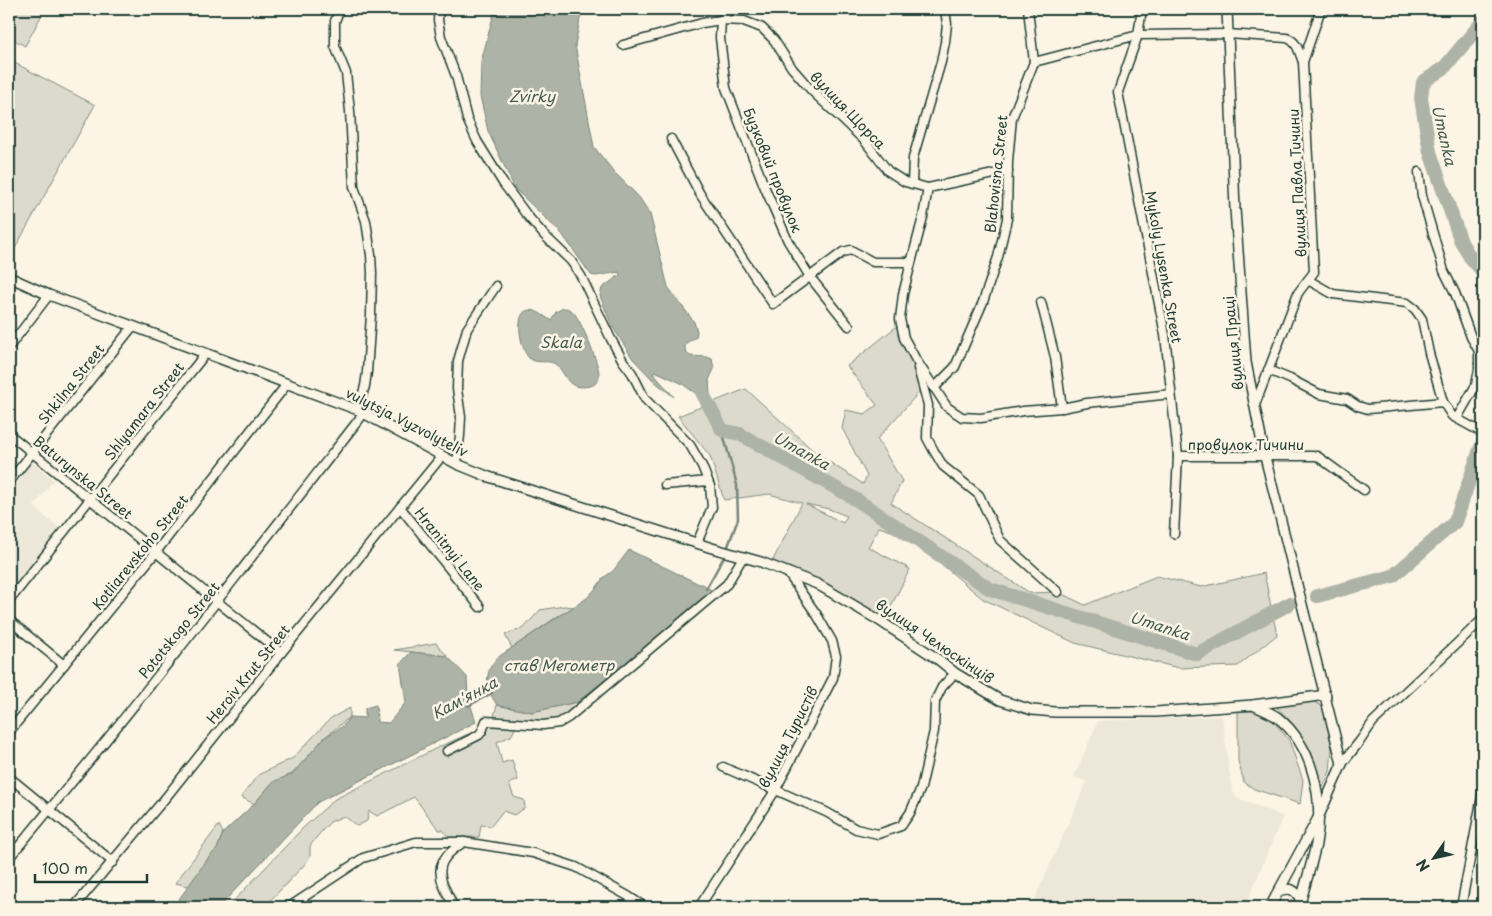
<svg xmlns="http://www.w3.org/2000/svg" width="1492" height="916" font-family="'Playpen Sans',sans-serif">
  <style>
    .built { fill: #ece7d8 }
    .green { fill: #dcdacc; stroke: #7e8c80; fill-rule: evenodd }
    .water { fill: #aeb3a7; stroke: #758479 }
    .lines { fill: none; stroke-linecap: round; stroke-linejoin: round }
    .stream { stroke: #758479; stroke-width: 2.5 }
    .river { stroke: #aeb3a7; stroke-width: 14 }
    .minor-casing { stroke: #1f3d34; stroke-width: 11 }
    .major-casing { stroke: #1f3d34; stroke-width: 12 }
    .minor { stroke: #fcf5e5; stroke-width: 8 }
    .major { stroke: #fcf5e5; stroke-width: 9 }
    .labels { text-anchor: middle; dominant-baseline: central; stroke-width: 5; stroke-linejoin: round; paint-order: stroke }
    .street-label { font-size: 14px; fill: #1f3d34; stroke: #fcf5e5 }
    .water-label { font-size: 15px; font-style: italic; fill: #435a51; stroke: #fcf5e5 }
  </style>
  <rect width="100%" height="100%" fill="#fcf5e5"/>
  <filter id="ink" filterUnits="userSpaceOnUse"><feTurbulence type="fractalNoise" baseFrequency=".02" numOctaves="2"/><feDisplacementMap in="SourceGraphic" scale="10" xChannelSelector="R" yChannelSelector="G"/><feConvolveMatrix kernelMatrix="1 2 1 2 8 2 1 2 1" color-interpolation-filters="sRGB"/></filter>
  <g filter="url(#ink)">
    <g class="built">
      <path d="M30 460 54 480 34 506 44 516 62 529 9 597V486Z"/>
      <path d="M1222 716 1232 791 1237 798 1283 816 1245 907H1031L1087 782 1074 777 1098 721Z"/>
    </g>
    <g class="green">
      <path d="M9 9H45L25 46 9 37Z"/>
      <path d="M9 60 95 105 9 259Z"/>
      <path d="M897 326 923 388 877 439 902 481 891 503 1030 593 1058 592 1085 605 1157 576 1201 587 1264 573 1277 635 1238 666 1179 668 1075 643 983 599 909 537 879 527 868 547 910 569 884 620 772 562 802 503 769 494 724 500 710 456 678 416 746 389 817 454 863 484 867 476 842 428 846 410 865 414 877 405 847 366ZM806 504 829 509 847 516 843 523Z"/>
      <path d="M564 606 574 607 558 616 512 648 505 635 524 628 540 610Z"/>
      <path d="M436 643 447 656 394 650Z"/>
      <path d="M613 674 616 679 559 723H518L511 736 497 742 502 763 512 760 518 780 509 784 514 797 524 800 525 808 514 815 503 811 491 826 481 825 479 837H448L443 830H439L414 797 377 816 369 811 367 821 357 826 344 816 330 822 315 839 310 846V856L305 864 265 906V907H228L303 828 335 799 441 746 484 727 494 716 497 705 532 712 577 702Z"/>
      <path d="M1312 701 1324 707 1332 749 1330 772 1322 789C1315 755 1301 728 1274 705Z"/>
      <path d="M350 708V717L325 737 292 775 273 782 254 804 241 797 258 775 293 758 331 718Z"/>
      <path d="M1238 711H1253L1273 721 1289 740 1303 780 1300 804 1254 789 1244 782 1238 761Z"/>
      <path d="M219 825 223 833 217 849 209 857 189 886 175 883Z"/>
    </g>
    <g class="water">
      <path d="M495 9H582L575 45 594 147 614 172 639 197 650 214 668 287 694 322 697 331 696 337 686 343C684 349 685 352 690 356L707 357 712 359 714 369 709 380 710 394 702 398 681 383 655 371 653 373 674 397 654 381 633 359 612 326 600 296 602 288 620 275 619 272 596 276 591 275 562 234 515 189 488 131 480 96 481 62Z"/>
      <path d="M563 308C567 308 570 309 573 312 580 318 600 366 599 375 599 380 596 385 590 386 564 391 568 373 555 364 548 359 537 365 529 358 521 351 512 309 531 310 539 311 544 317 551 320L556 312Z"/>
      <path d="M629 550 699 584H703L711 590 688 613 613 674 577 702 532 712 497 705C486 689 483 673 497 658L559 616 587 598 597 587 603 578 613 571Z"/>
      <path d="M411 652 447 656 467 677 468 697 476 722 318 802 219 907H184L177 902 209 857 217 849 223 833 254 804 273 782 292 774 325 737 343 726 350 717 365 718V708L376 705 377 722 389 723 406 702 400 664Z"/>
    </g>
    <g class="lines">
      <g class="stream">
        <path d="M722 430 737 485 738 519 727 549"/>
        <path d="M706 589 725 555"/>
        <path d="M468 706 492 693"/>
      </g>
      <g class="river">
        <path d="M1483 21 1444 68 1423 82 1421 98 1430 152 1461 242 1470 257 1483 272"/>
        <path d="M696 381 722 430 740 434 857 500 990 589 1197 654 1289 604"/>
        <path d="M1317 596 1393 576 1455 522 1483 441"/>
      </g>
      <g class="minor-casing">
        <g id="minor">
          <path d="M340 9 335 21V46L346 73 350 111 354 187 366 221 371 255 372 273 371 315 367 372 365 386 358 410"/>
          <path d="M439 9 438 20 441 37 456 76 467 119 477 141 503 183 526 214 544 235 571 261 581 276 611 339 623 361 632 373 645 399 690 445 702 466 710 486 712 507 697 543"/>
          <path d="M729 9 721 20 720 38 726 88 765 188 788 241 810 277 849 326"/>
          <path d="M1142 9 1138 35 1118 92 1165 335 1178 456 1174 534"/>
          <path d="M623 45 702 23 721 20 744 21 762 28 774 40 792 68 811 90 864 140 888 171 905 182 928 188 1008 171"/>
          <path d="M1034 62 1138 35 1228 34 1287 38C1297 41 1299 52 1303 62"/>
          <path d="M671 139 700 194 773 304 843 252 851 250 873 262H910"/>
          <path d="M1419 172 1422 196 1444 271 1455 293 1471 337 1479 351V369L1476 385 1457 418"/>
          <path d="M912 184 913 158 941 62 945 42 947 24 945 9"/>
          <path d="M928 188 923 217 903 294 900 319 904 338 916 360 947 407 962 417 981 418 1023 411 1062 408 1087 403 1171 394"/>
          <path d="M1308 280 1333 294 1407 303 1415 309 1422 319 1429 353 1443 402 1452 416 1483 433"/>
          <path d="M1041 302 1055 357 1062 408"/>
          <path d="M9 347 49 295"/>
          <path d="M918 368 928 405 927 438 934 451 943 466 979 495 1000 540 1058 592"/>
          <path d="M1268 370 1290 379 1319 394 1347 399 1358 406 1368 409 1443 402"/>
          <path d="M934 388 955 367 983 302 998 257 1007 219 1008 161 1012 118 1034 62 1028 9"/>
          <path d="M1255 405 1298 293 1314 272 1303 62 1321 9"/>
          <path d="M9 434 281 653"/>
          <path d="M1178 456H1317L1364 490"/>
          <path d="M457 464 460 435 461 417 457 389 458 361 467 329 496 286"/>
          <path d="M9 482 133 326"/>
          <path d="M665 485 708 481"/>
          <path d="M400 507 480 607"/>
          <path d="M9 601 206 353"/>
          <path d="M9 620 64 665"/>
          <path d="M9 732 156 552 287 384"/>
          <path d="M447 751 479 735 482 731 486 721 543 725 559 723 569 717 727 584 743 557"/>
          <path d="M1342 764 1360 741 1373 722 1483 619"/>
          <path d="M723 767 826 812 856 829 878 834 901 826 910 813 921 788 934 731 935 701 942 687 955 673"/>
          <path d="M9 777 113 862"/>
          <path d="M9 858C131 713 247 563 364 413"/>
          <path d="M74 907 167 796 281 653 442 456"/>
          <path d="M289 907 363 858 416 842H464L533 853 576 867 628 896 645 907"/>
          <path d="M450 907 452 904C449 895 442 886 441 877 437 860 452 850 464 842"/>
          <path d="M699 907 775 791 833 678 836 656 832 641 817 615 787 572"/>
          <path d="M1461 907 1483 791"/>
        </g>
      </g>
      <g class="major-casing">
        <g id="major">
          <path d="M1227 9 1235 209 1246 362 1264 453 1342 764 1318 818 1270 907"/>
          <path d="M9 277 49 295 358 410 457 464 489 477 712 548 761 562 817 584 877 619 939 660 955 673 1000 700 1032 710 1055 712H1156L1253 705 1326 695"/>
          <path d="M1253 705C1261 709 1270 712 1277 717 1314 746 1324 800 1316 844 1312 863 1306 882 1301 900L1296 907"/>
          <path d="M1278 891C1290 887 1295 889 1301 900"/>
        </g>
      </g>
      <use href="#minor" class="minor"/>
      <use href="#major" class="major"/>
    </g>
  </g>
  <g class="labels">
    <g class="street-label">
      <text transform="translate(848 110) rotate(46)">вулиця Щорса</text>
      <text transform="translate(773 170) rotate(68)">Бузковий провулок</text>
      <text transform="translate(996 174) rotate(-84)">Blahovisna Street</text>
      <text transform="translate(1297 183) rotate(-93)">вулиця Павла Тичини</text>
      <text transform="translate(1164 267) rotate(80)">Mykoly Lysenka Street</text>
      <text transform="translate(1233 343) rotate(-96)">вулиця Праці</text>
      <text transform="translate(71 384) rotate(-52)">Shkilna Street</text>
      <text transform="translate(144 411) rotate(-52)">Shlyamara Street</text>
      <text transform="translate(407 422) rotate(27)">vulytsja Vyzvolyteliv</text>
      <text x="1246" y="444">провулок Тичини</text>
      <text transform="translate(83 477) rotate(39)">Baturynska Street</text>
      <text transform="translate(450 549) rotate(51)">Hranitnyi Lane</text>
      <text transform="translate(140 552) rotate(-51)">Kotliarevskoho Street</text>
      <text transform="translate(179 630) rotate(-51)">Pototskogo Street</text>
      <text transform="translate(935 641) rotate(34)">вулиця Челюскінців</text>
      <text transform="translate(248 674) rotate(-51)">Heroiv Krut Street</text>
      <text transform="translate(788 737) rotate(-63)">вулиця Туристів</text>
    </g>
    <g class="water-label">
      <text x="532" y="95">Zvirky</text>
      <text transform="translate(1445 135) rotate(77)">Umanka</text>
      <text x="561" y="341">Skala</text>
      <text transform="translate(802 450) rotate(29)">Umanka</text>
      <text transform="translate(1160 625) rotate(18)">Umanka</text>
      <text x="559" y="664">став Мегометр</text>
      <text transform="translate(464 697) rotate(-28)">Кам'янка</text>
    </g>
  </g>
  <rect width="1492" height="916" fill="none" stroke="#fcf5e5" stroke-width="30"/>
  <rect x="15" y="15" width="1462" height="886" fill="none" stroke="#1f3d34" stroke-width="2" filter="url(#ink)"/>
  <g transform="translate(1434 858) rotate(236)" stroke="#fcf5e5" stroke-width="4" paint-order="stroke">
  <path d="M0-4L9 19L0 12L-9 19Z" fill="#1f3d34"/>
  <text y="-8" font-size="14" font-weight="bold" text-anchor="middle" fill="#1f3d34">N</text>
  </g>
  <path d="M35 874v8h112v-8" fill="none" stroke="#1f3d34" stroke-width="2.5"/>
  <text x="42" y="874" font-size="15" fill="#1f3d34" stroke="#fcf5e5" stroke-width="4" paint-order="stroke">100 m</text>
</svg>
